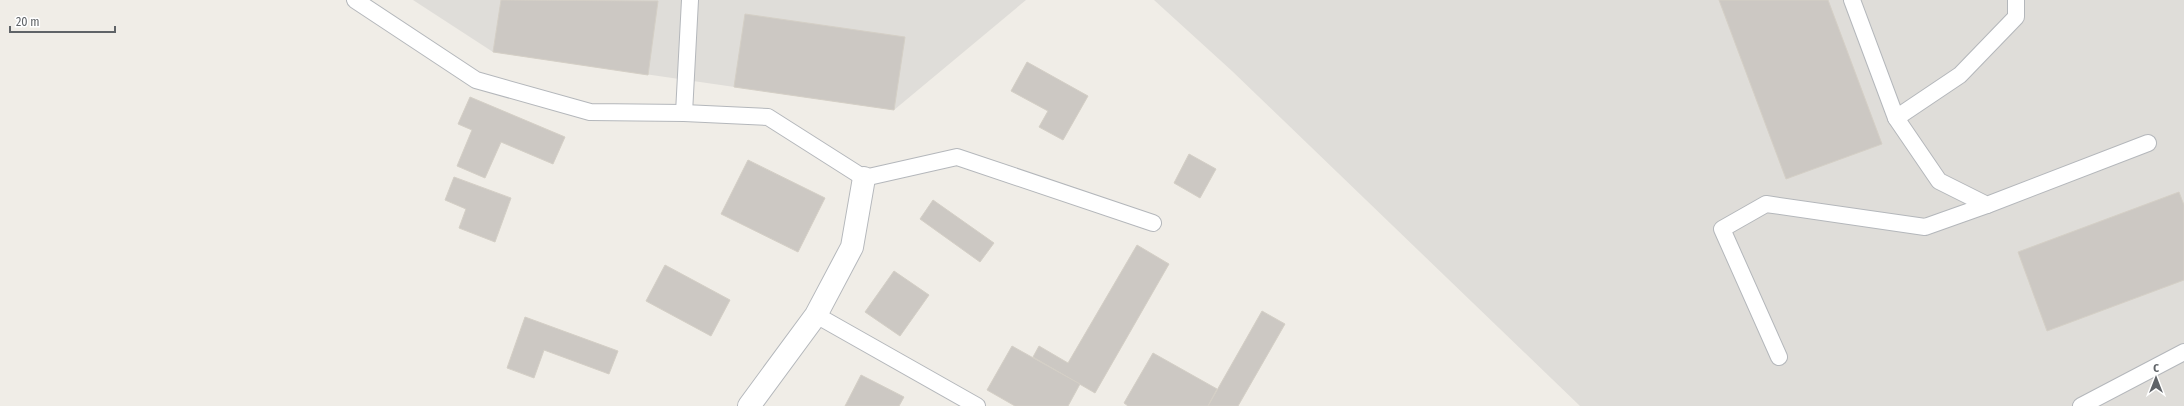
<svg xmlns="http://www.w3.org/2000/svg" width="2184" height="406" font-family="'Fira Sans Condensed',sans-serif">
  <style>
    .industrial { fill: #dfddd9 }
    .building { fill: #ccc8c3; stroke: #d4cfc6 }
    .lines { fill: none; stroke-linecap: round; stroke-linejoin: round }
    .lane-casing { stroke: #b4b7bb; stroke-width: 18 }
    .street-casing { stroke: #b4b7bb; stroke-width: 24 }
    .lane { stroke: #fff; stroke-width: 16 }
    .street { stroke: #fff; stroke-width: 22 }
  </style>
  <rect width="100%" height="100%" fill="#f0ede7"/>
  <g class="industrial">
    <path d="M413 0H1026L894 110 493 52Z"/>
    <path d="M1154 0H2184V406H1580L1232 71Z"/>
  </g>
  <g class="building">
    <path d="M501 0 658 1 648 75 493 52Z"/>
    <path d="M1719 0H1828L1882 144 1786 179Z"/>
    <path d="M745 14 905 37 894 110 734 87Z"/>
    <path d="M1027 62 1088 96 1063 140 1039 127 1048 111 1011 91Z"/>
    <path d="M470 97 565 137 553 164 501 142 485 178 457 166 472 130 458 124Z"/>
    <path d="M1189 154 1216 169 1200 198 1174 183Z"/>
    <path d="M748 160 825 198 798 252 721 214Z"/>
    <path d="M454 177 511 198 495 242 459 228 466 209 445 200Z"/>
    <path d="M2179 192 2184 205V280L2047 331 2018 252Z"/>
    <path d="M933 200 994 243 980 262 920 219Z"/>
    <path d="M1137 245 1169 264 1095 393 1033 357 1039 346 1068 363Z"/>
    <path d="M665 265 730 300 711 336 646 301Z"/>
    <path d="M894 271 929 295 900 336 865 312Z"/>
    <path d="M1262 311 1285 324 1238 406H1208Z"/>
    <path d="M525 317 618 351 609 374 544 350 534 378 507 368Z"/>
    <path d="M1012 346 1080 384 1068 406H1015L987 390Z"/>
    <path d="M1153 353 1217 389 1208 406H1128L1124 403Z"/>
    <path d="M861 375 904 397 899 406H845Z"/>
  </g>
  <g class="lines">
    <g class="lane-casing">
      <g id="lane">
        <path d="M355 0 476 80 590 112 684 113 768 117 864 178 957 157 1153 223"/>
        <path d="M1852 0 1896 118 1960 75 2016 17V0"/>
        <path d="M684 113 690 0"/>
        <path d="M1896 118 1939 181 1987 205 2148 143"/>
        <path d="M816 315 977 406"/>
        <path d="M1779 357 1722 229 1766 204 1925 227 1987 205"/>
        <path d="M2081 406 2184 352"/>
      </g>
    </g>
    <g class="street-casing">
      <path id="street" d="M749 406 816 315 852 247 864 178"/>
    </g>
    <use href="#lane" class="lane"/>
    <use href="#street" class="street"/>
  </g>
  <g transform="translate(2156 378)" stroke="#ffffff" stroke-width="3" paint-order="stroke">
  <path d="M0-3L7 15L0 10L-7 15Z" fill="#5f6367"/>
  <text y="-6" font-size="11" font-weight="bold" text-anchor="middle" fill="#5f6367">С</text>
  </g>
  <path d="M10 26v6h105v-6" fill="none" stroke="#5f6367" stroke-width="2"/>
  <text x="16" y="26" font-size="12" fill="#5f6367" stroke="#ffffff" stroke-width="3" paint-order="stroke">20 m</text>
</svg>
